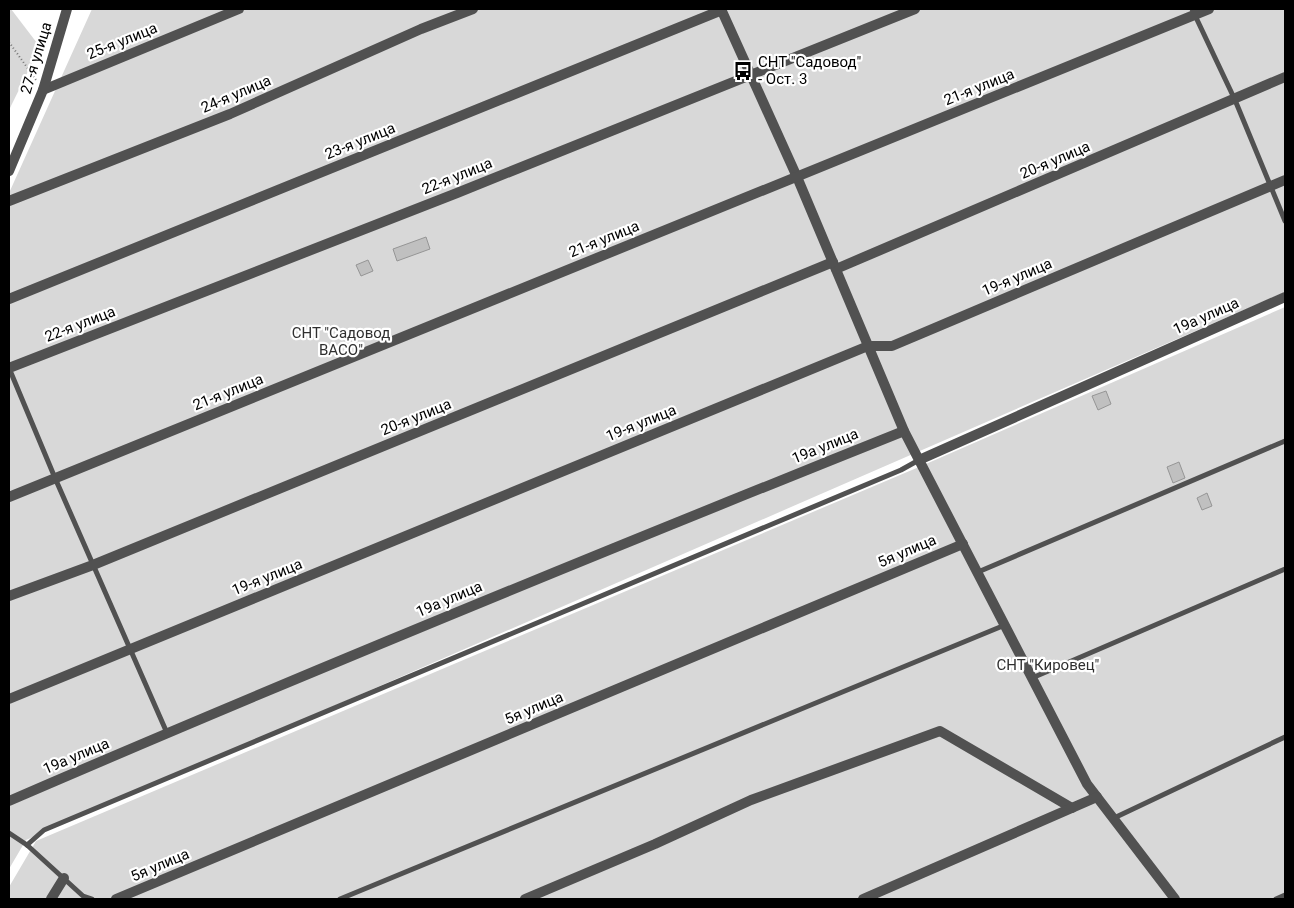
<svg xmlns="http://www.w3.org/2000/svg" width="1294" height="908" font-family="Roboto,sans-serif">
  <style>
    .green { fill: #d8d8d8 }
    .building { fill: #c0c0c0; stroke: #959595 }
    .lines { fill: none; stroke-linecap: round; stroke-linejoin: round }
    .path { stroke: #737373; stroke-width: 2; stroke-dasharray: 1 2.5; stroke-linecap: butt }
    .service { stroke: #515151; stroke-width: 5 }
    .minor { stroke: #515151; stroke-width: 10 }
    .labels { text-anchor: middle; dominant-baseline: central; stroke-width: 4.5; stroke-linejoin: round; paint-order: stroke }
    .street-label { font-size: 15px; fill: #000; stroke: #fff }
    .poi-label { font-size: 15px; fill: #000; stroke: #fff; text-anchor: start }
    .park-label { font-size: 15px; fill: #2f2f2f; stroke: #fff }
  </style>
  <rect width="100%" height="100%" fill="#fff"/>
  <g class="green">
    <path d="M9 9H11L40 47 9 110Z"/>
    <path d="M92 9H1285V292L26 840 9 869V193Z"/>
    <path d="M1285 307V899H9V887L36 841 919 467Z"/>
  </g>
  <g class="building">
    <path d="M426 237 430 249 397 261 393 249Z"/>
    <path d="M368 260 373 271 361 276 356 265Z"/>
    <path d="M1106 391 1111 404 1098 410 1092 396Z"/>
    <path d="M1179 462 1185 478 1173 483 1167 467Z"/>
    <path d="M1207 493 1212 506 1202 510 1197 498Z"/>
  </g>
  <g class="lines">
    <path class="path" d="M9 42 36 80"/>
    <g class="service">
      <path d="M1192 9 1235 100 1285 221"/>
      <path d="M9 368 55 478 167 733"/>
      <path d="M978 572 1285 441"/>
      <path d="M1032 678 1285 569"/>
      <path d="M1114 818 1285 737"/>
      <path d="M9 833 27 845 83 896 92 899"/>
      <path d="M27 845 44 830 901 470 919 460"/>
      <path d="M340 899 1005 625"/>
      <path d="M1276 899 1285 895"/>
    </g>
    <g class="minor">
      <path d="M721 9 797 177 904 431 919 460 1087 784 1175 899"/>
      <path d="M43 90 239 9"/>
      <path d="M9 171 43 90 67 9"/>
      <path d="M9 201 230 114 421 29 473 9"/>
      <path d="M836 269 1285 77"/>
      <path d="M9 299 722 10"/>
      <path d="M9 368 457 193 915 9"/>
      <path d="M919 460 1285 297"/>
      <path d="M9 497 1209 9"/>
      <path d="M9 596 93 565 833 262"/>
      <path d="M9 699 868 346H892L1285 180"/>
      <path d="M9 801C305 673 604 551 904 431"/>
      <path d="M51 899 64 878"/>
      <path d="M116 899 963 544"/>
      <path d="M525 899 655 844 751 800 940 731 1072 808"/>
      <path d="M863 899 1097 797"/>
    </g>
  </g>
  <defs>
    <g id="bus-bare" transform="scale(1.5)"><path d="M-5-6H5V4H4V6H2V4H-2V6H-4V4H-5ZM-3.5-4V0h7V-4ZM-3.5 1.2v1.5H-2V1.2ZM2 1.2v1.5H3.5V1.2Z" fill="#000" stroke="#fff" stroke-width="2.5" paint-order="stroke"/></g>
  </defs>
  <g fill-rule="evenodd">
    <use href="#bus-bare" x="743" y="71"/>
  </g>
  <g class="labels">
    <g class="street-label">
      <text transform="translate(122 41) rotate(-22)">25-я улица</text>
      <text transform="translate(36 58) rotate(-73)">27-я улица</text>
      <text transform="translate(979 87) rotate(-22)">21-я улица</text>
      <text transform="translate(236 94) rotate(-23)">24-я улица</text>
      <text transform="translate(360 141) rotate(-22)">23-я улица</text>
      <text transform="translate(1055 160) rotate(-23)">20-я улица</text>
      <text transform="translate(457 176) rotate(-22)">22-я улица</text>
      <text transform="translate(604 239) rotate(-22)">21-я улица</text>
      <text transform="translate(1017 277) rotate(-23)">19-я улица</text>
      <text transform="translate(1206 316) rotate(-24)">19а улица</text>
      <text transform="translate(80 324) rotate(-21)">22-я улица</text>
      <text transform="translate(228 392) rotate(-22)">21-я улица</text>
      <text transform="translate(416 417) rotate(-22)">20-я улица</text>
      <text transform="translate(641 423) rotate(-22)">19-я улица</text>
      <text transform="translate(825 446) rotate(-22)">19а улица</text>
      <text transform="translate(907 551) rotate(-23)">5я улица</text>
      <text transform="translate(267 577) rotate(-22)">19-я улица</text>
      <text transform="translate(449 599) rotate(-23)">19а улица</text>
      <text transform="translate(534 708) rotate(-23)">5я улица</text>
      <text transform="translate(76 756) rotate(-23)">19а улица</text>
      <text transform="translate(160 865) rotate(-23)">5я улица</text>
    </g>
    <g class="poi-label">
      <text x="758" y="62">СНТ "Садовод"<tspan x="758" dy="17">- Ост. 3</tspan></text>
    </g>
    <g class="park-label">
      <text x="341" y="333">СНТ "Садовод<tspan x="341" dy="17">ВАСО"</tspan></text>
      <text x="1048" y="665">СНТ "Кировец"</text>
    </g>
  </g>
  <rect width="1294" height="908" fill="none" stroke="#000000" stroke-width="20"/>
</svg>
